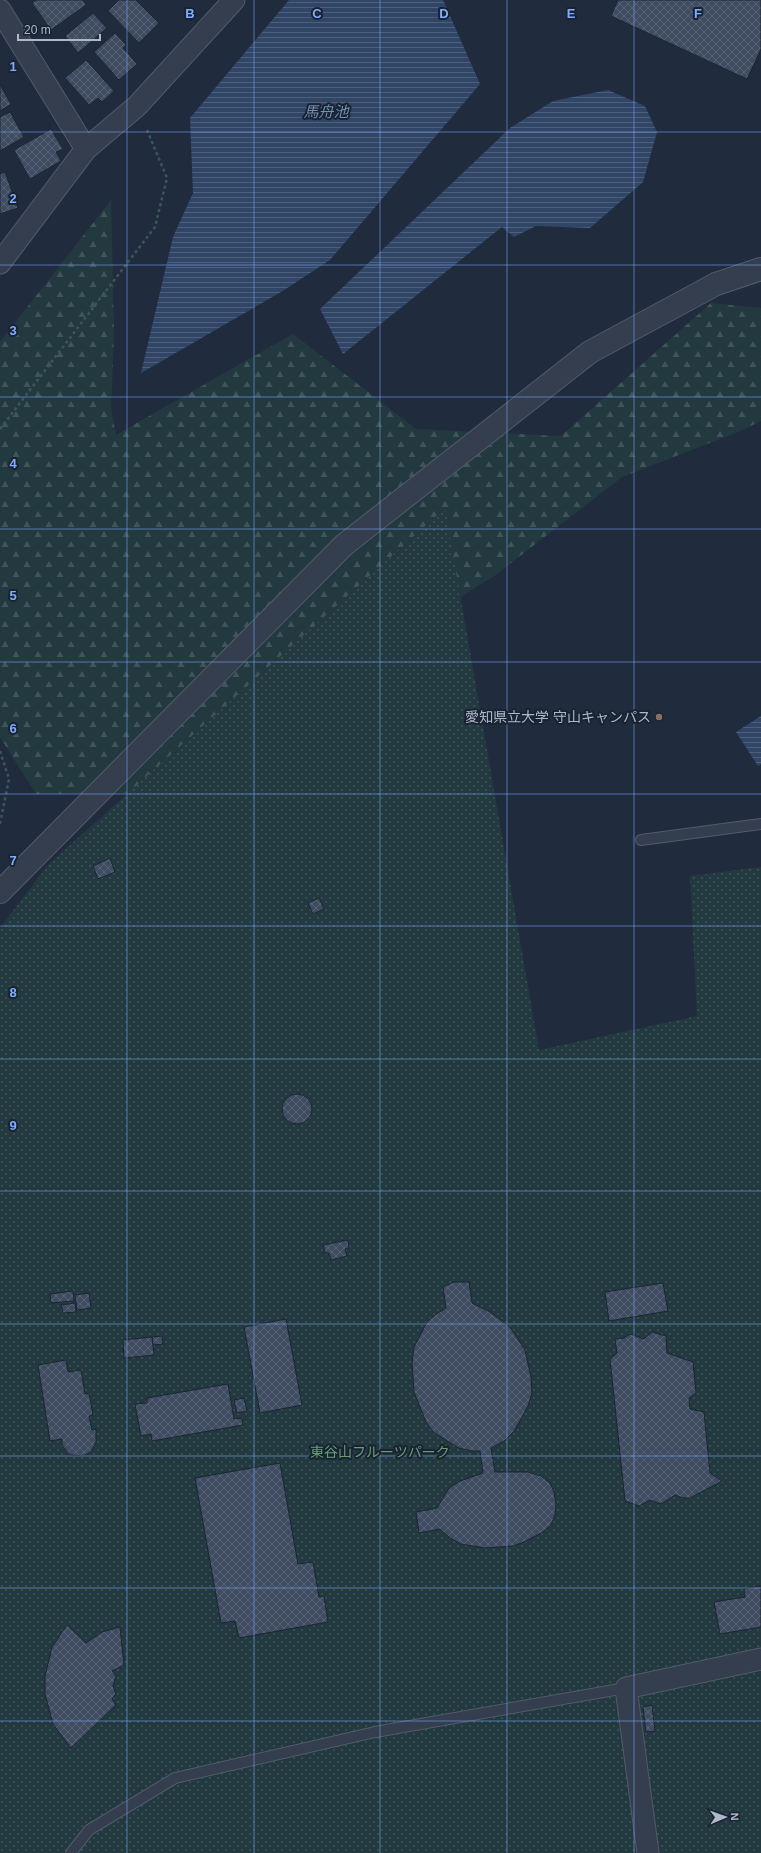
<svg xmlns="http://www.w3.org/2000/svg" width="761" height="1853" font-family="Arial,'Noto Sans JP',sans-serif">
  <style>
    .forest { fill: url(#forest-firs) }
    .park { fill: url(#park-dots) }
    .water { fill: url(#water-rules) }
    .building { fill: url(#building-cross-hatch); stroke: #1b2534 }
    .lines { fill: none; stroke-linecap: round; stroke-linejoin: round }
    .service-casing { stroke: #525b6b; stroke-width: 12 }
    .minor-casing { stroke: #525b6b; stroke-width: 23 }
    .tertiary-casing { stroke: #525b6b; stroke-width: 24 }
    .path { stroke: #3d5659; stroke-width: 2.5; stroke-dasharray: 3 3; stroke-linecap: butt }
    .service { stroke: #343e4e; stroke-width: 10 }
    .minor { stroke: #343e4e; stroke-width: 21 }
    .tertiary { stroke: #343e4e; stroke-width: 22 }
    .grid { fill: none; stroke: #7facff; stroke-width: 1; stroke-opacity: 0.55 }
    .education-dot { fill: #8d6e63; stroke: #192332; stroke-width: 1.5 }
    .labels { text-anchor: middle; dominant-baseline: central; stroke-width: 4; stroke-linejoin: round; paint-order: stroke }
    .poi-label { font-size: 14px; fill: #afb8c9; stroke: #192332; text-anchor: end }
    .park-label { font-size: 14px; fill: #649d73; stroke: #192332 }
    .water-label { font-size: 15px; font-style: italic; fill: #748eb4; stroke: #192332 }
    .grid-label { font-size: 13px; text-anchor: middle; font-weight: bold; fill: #7facff; stroke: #192332; stroke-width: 4; stroke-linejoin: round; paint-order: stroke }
  </style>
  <defs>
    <pattern id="forest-firs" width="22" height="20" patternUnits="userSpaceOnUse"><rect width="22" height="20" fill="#223a3f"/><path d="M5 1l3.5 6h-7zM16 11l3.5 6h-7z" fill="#405459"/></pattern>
    <pattern id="park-dots" width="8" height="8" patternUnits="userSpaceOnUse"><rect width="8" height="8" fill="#223a3f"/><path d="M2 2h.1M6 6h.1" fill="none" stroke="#405459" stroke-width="1.8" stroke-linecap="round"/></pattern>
    <pattern id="water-rules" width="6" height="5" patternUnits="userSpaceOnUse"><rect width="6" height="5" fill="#314667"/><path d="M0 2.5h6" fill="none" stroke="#4c5f7b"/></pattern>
    <pattern id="building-cross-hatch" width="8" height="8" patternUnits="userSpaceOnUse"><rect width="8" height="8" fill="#3e4b60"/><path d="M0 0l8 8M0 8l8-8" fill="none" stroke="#576375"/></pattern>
  </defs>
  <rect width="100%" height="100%" fill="#202c3e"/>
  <path class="forest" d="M111 200 114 336 111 408 116 435 293 334 416 429 561 436 711 303 761 308V421L738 432 622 477 494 576 355 662 165 793 36 794 0 737V342Z"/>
  <path class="park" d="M445 508 539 1050 697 1016 690 876 761 867V1853H0V928L48 865Z"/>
  <g class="water">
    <path d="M289 0H443L480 84 330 260 281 292 141 373 173 237 193 193 190 118Z"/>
    <path d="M608 90 645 106 657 132 643 182 590 228 536 226 514 237 502 227 343 354 320 309 510 128 553 101Z"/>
    <path d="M761 716V764L758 766 736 732Z"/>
  </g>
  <g class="building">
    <path d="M36 0H83L86 5 51 30 32 3Z"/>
    <path d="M119 0H136L159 23 139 43 108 11Z"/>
    <path d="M618 0H761V49L747 79 611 16Z"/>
    <path d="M93 13 107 28 78 53 65 36Z"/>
    <path d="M115 33 126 45 123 48 137 64 119 80 94 52Z"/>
    <path d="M86 60 114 91 102 102 98 98 89 105 65 78Z"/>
    <path d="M0 85 11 104 0 111Z"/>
    <path d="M10 112 24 137 0 151V117Z"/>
    <path d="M51 129 63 149 56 152 61 161 30 179 14 150Z"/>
    <path d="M5 172 18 208 0 214V174Z"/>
    <path d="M110 858 115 872 98 879 93 866Z"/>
    <path d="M319 898 324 909 313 914 308 903Z"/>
    <circle cx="297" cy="1109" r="15"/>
    <path d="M348 1240 349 1248 345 1249 347 1256 331 1260 329 1253H325L323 1245Z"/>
    <path d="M454 1282H469L472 1303 490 1312 510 1327 525 1350 531 1377 532 1393 528 1406 521 1419 514 1431 504 1441 491 1448 495 1472H528L541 1476 550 1483 554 1492 556 1504 555 1515 551 1525 543 1532 524 1542 513 1546 485 1548 461 1544 450 1538 440 1529 419 1533 416 1512 437 1508 449 1488 460 1481 483 1473 480 1451H472L459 1448 433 1432 426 1422 414 1392 412 1362 414 1347 427 1322 435 1315 446 1308 443 1287Z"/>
    <path d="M663 1283 668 1311 609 1321 605 1292Z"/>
    <path d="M73 1291 74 1301 51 1303 50 1294Z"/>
    <path d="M89 1293 91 1308 77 1310 75 1295Z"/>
    <path d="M75 1303 76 1312 63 1313 61 1305Z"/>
    <path d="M286 1319 302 1405 260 1413 244 1327Z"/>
    <path d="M652 1332 666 1336 667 1353 693 1362 696 1393 689 1398 690 1409 704 1412 710 1473 722 1481 690 1498H683L675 1495 661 1504 650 1500 639 1506 625 1501 610 1359 617 1353 615 1339 624 1338 630 1334 644 1339Z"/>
    <path d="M162 1336 163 1344 153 1345 152 1337Z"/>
    <path d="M152 1337 154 1355 124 1358 123 1340Z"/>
    <path d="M66 1360 68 1372 81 1370 85 1394 89 1393 93 1415 89 1416 92 1430 96 1429V1442L91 1452 83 1456 71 1455 68 1453 62 1445V1439L50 1441 38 1365Z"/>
    <path d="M228 1384 234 1419 242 1418 243 1425 152 1441 151 1434 141 1436 135 1404 147 1403V1398Z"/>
    <path d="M244 1398 247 1411 237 1413 234 1400Z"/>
    <path d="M280 1463 298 1564 313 1562 319 1597 324 1596 328 1622 239 1638 235 1621 221 1623 195 1478Z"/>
    <path d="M761 1586V1627L720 1634 714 1602 745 1597 744 1589Z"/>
    <path d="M67 1625 86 1643 102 1632 120 1627 124 1665 112 1671 116 1676 113 1686 116 1694 112 1699 116 1705 71 1748 53 1724 45 1694V1676L52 1647Z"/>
    <path d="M652 1705 655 1731 646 1732 643 1707Z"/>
  </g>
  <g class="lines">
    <g class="service-casing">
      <g id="service">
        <path d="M641 840 761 824"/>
        <path d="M71 1853 89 1830 175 1778 375 1732 626 1688"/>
      </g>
    </g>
    <g class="minor-casing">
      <g id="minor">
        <path d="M0 10 86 149"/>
        <path d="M0 263 86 149 137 106 234 0"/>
        <path d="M648 1853 626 1688 761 1659"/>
      </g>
    </g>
    <g class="tertiary-casing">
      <path id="tertiary" d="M0 892 344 545 590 352 716 284 761 269"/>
    </g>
    <g class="path">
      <path d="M0 429 155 227 167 178 147 130"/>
      <path d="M0 751 9 779 0 824"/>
    </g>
    <use href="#service" class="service"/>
    <use href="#minor" class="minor"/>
    <use href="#tertiary" class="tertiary"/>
  </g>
  <path class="grid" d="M127 0V1853M254 0V1853M380 0V1853M507 0V1853M634 0V1853M0 132H761M0 265H761M0 397H761M0 529H761M0 662H761M0 794H761M0 926H761M0 1059H761M0 1191H761M0 1324H761M0 1456H761M0 1588H761M0 1721H761"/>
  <circle class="education-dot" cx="659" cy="717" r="4"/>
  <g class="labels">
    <g class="poi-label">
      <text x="651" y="717">愛知県立大学 守山キャンパス</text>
    </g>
    <g class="park-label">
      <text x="380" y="1452">東谷山フルーツパーク</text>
    </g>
    <g class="water-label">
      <text x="326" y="111">馬舟池</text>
    </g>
  </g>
  <g class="grid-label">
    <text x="190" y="18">B</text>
    <text x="317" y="18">C</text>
    <text x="444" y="18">D</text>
    <text x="571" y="18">E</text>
    <text x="698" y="18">F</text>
    <text x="13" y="71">1</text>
    <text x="13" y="203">2</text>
    <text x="13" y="335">3</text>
    <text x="13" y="468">4</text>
    <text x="13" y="600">5</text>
    <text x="13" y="733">6</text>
    <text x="13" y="865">7</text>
    <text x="13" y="997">8</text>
    <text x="13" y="1130">9</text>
  </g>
  <g transform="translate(725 1817) rotate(88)" stroke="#192332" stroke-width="3" paint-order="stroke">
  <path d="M0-3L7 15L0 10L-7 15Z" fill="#afb8c9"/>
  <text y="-6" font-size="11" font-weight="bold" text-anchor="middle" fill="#afb8c9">N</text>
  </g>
  <path d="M18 34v6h82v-6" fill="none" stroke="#afb8c9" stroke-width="2"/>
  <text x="24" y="34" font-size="12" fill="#afb8c9" stroke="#192332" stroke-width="3" paint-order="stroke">20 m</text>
</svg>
